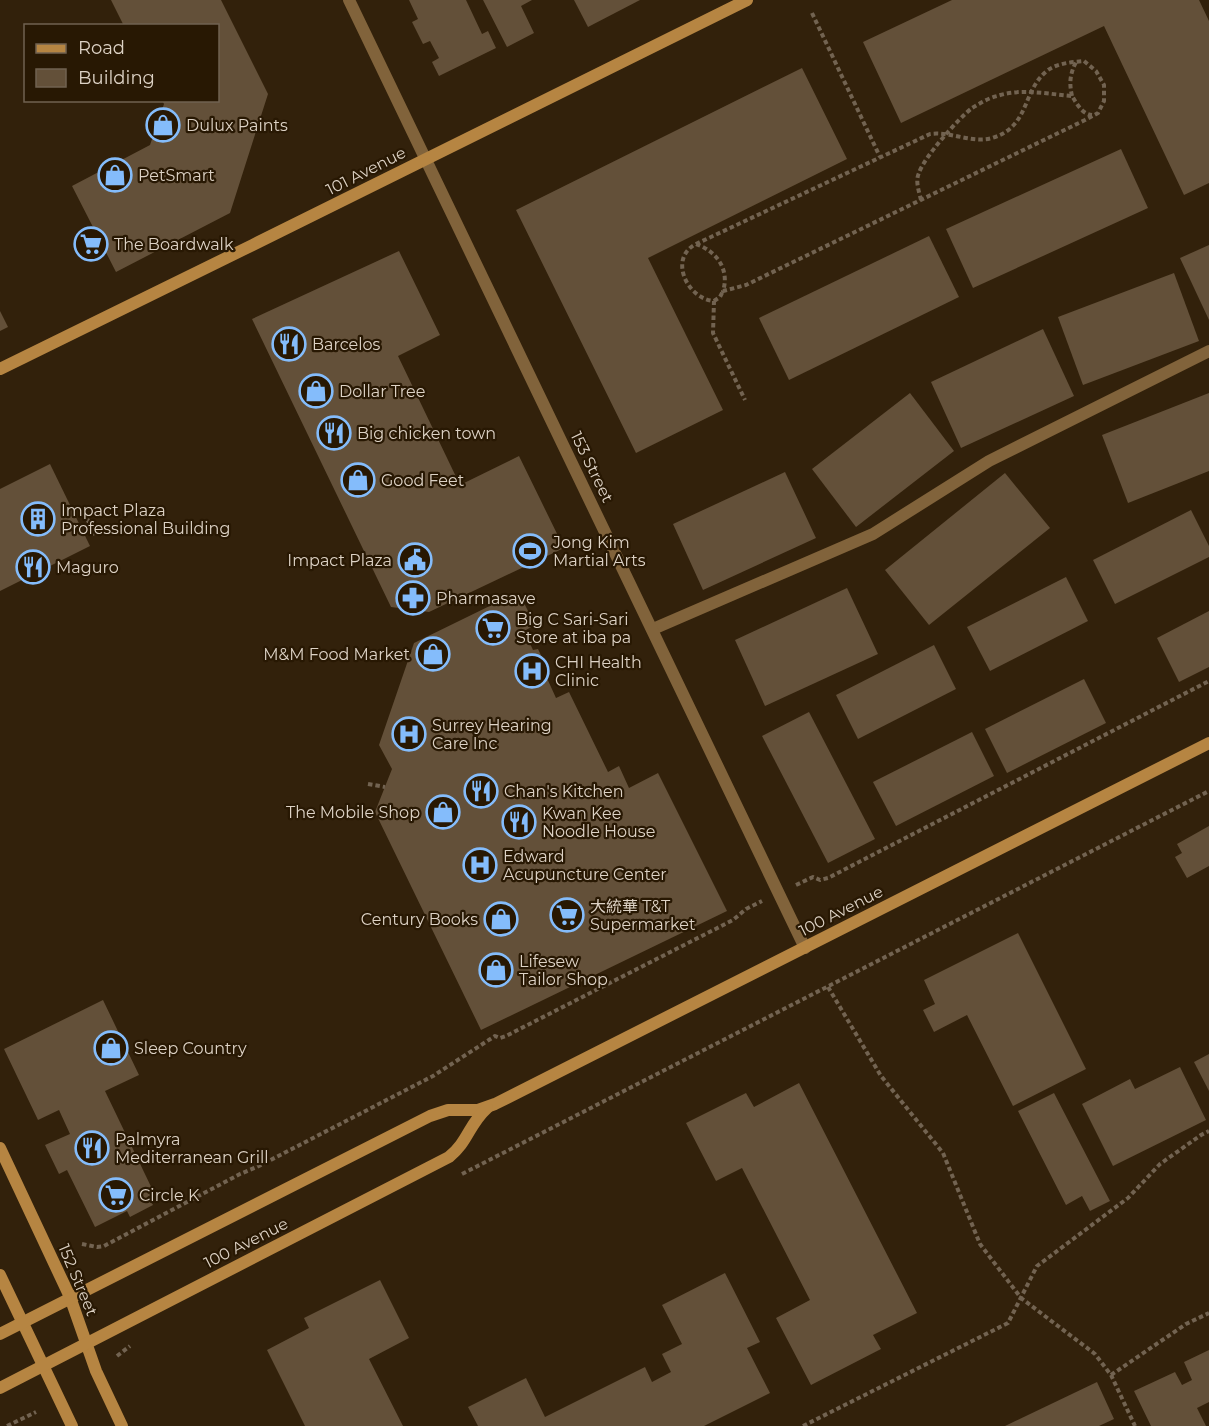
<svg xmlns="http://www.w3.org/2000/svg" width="1209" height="1426" font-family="Montserrat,'Noto Sans SC',sans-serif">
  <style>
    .building { fill: #635039 }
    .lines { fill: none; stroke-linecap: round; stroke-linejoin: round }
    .path { stroke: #726351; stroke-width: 4; stroke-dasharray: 4.5 3; stroke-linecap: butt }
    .lane { stroke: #81633b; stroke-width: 12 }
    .street { stroke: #81633b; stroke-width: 12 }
    .secondary { stroke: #b68542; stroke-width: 12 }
    .labels { text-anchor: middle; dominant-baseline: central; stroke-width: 4.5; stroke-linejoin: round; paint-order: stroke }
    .poi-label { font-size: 16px; fill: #ddd2c5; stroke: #281803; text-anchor: start }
    .street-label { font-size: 16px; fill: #ddd2c5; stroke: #281803 }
  </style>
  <rect width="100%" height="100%" fill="#32210b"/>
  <g class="building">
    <path d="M111 0H221L268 94 230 213 116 272 72 186 150 145 164 104 162 100H218V26H124Z"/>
    <path d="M409 0H466L482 34 488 31 496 48 439 76 432 62 439 58 430 41 423 44 412 22 418 19Z"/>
    <path d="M483 0H532L521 6 534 33 507 47Z"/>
    <path d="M574 0H640L588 27Z"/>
    <path d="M952 0H1199L1209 21V183L1184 195 1104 26 901 123 863 42Z"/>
    <path d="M802 68 847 159 648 258 723 410 636 453 516 210Z"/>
    <path d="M1121 149 1148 208 973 288 946 229Z"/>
    <path d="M929 236 959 297 789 380 759 318Z"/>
    <path d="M1209 245V320L1180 258Z"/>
    <path d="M399 251 440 335 398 356 460 485 519 456 564 548 429 612 391 607 252 319Z"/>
    <path d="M1174 273 1199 341 1083 385 1058 317Z"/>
    <path d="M0 311 8 327 0 331Z"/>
    <path d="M1043 329 1074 396 961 448 931 382Z"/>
    <path d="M910 393 954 451 856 527 812 469Z"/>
    <path d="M1209 393V471L1128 503 1102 435Z"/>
    <path d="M50 464 90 546 0 591V489Z"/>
    <path d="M785 472 816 538 703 590 673 524Z"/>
    <path d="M1005 473 1050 528 929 625 885 570Z"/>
    <path d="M1191 510 1209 546V557L1115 604 1093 560Z"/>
    <path d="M1066 577 1088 621 990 671 967 627Z"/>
    <path d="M847 588 878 654 765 706 735 640Z"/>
    <path d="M520 595 535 625 524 631 533 650 538 649 550 674 546 676 556 698 569 692 608 772 619 766 629 788 658 773 727 911 481 1030 375 812 392 769 379 745 414 643 506 598 507 602Z"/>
    <path d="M1209 611V667L1179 682 1157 638Z"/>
    <path d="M934 645 956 689 858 739 836 695Z"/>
    <path d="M1084 679 1106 723 1007 773 985 729Z"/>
    <path d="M809 712 875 839 828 863 762 736Z"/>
    <path d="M972 732 994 776 896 826 873 782Z"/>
    <path d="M1209 826V866L1187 878 1175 857 1182 853 1177 844Z"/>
    <path d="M1018 933 1086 1069 1013 1106 967 1015 934 1032 923 1010 935 1004 924 980Z"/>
    <path d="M103 1000 139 1075 105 1091 156 1197 150 1200 153 1205 130 1217 127 1211 95 1227 67 1170 59 1174 45 1145 70 1134 59 1110 38 1120 4 1049Z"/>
    <path d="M1209 1054V1091L1194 1062Z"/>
    <path d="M1180 1067 1206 1120 1113 1166 1082 1104 1130 1079 1135 1089Z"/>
    <path d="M799 1083 917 1313 873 1335 881 1349 811 1385 776 1318 810 1300 742 1168 716 1181 686 1123 746 1093 754 1107Z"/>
    <path d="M1054 1093 1110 1201 1090 1211 1082 1196 1066 1205 1018 1111Z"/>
    <path d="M725 1273 760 1342 747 1348 770 1393 704 1426H478L468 1407 526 1378 545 1417 645 1367 652 1382 671 1372 662 1354 682 1344 662 1305Z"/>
    <path d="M380 1280 409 1338 369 1359 403 1426H305L267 1350 309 1328 304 1318Z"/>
    <path d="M1209 1350V1402L1197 1408 1206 1426H1151L1134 1391 1175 1372 1182 1385 1192 1380 1184 1362Z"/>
    <path d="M1097 1382 1114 1419 1099 1426H1005Z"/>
  </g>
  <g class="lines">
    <g class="path">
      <path d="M812 13 880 157"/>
      <path d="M1072 96C1069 83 1070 74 1076 62"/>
      <path d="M921 200C919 191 915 181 919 173 924 157 959 118 972 108 980 103 989 98 997 96 1021 88 1047 94 1072 96 1077 104 1082 114 1092 115"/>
      <path d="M696 244C716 251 730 269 723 291L746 285 1085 120 1098 113 1104 101V85L1096 71 1084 61C1073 62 1058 63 1048 70 1022 90 1030 125 995 137 975 145 951 131 930 134L696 244C668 258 687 299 714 301L713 333 745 400"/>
      <path d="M714 301 720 297 723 291"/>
      <path d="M84 512 95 535"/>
      <path d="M368 784 385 787"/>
      <path d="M796 885 813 877 820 880 828 878 1209 681"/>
      <path d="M828 987 881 1076 943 1153 980 1244 1021 1298 1095 1354 1111 1375 1135 1426"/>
      <path d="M462 1174 1209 791"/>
      <path d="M82 1244 97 1247 104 1246 240 1174 259 1166 433 1076 495 1036 500 1038 506 1036 733 920 746 909 762 901"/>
      <path d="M117 1356 130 1346"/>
      <path d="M1111 1375 1186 1324 1209 1313"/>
      <path d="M7 1426 36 1412"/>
      <path d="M803 1426 1008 1323 1037 1266 1128 1198 1160 1164 1201 1135 1209 1131"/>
    </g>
    <path class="lane" d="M653 629 873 534 989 461 1209 351"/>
    <path class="street" d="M349 0 805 948"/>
    <g class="secondary">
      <path d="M0 369C250 248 497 122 747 0"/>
      <path d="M0 1148 70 1297 96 1371 122 1426"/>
      <path d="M0 1275 72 1426"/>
      <path d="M0 1334 430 1116 448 1110H478L495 1104 1209 743"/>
      <path d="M0 1388 449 1157C468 1142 469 1124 487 1108"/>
    </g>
  </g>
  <defs>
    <g id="shop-ring" transform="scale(1.725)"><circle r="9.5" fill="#281803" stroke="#84bcfb" stroke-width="1.5"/><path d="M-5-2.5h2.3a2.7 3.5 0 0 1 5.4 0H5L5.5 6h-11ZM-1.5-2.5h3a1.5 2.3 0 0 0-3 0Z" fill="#84bcfb"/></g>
    <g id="supermarket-ring" transform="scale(1.725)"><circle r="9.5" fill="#281803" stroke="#84bcfb" stroke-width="1.5"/><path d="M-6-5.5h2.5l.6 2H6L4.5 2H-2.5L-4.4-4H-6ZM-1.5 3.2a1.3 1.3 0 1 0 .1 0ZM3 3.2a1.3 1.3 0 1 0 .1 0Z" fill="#84bcfb"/></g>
    <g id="restaurant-ring" transform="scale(1.725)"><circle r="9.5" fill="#281803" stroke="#84bcfb" stroke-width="1.5"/><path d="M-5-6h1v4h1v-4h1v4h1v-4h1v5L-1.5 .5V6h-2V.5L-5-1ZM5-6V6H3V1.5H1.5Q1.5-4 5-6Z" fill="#84bcfb"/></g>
    <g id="building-ring" transform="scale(1.725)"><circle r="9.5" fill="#281803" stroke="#84bcfb" stroke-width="1.5"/><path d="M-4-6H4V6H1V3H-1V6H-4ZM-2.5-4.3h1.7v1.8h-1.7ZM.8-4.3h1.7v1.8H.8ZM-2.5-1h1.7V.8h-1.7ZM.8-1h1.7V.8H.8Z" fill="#84bcfb"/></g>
    <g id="stadium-ring" transform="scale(1.725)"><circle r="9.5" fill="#281803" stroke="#84bcfb" stroke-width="1.5"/><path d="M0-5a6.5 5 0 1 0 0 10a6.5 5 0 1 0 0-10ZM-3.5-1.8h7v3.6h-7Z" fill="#84bcfb"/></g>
    <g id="civic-ring" transform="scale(1.725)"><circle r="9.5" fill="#281803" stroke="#84bcfb" stroke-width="1.5"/><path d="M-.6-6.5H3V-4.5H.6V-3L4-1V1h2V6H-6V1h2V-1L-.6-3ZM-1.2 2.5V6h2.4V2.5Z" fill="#84bcfb"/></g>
    <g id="pharmacy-ring" transform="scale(1.725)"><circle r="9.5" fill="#281803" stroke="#84bcfb" stroke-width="1.5"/><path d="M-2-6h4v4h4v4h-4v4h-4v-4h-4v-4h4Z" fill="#84bcfb"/></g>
    <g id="hospital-ring" transform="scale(1.725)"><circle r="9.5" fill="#281803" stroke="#84bcfb" stroke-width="1.5"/><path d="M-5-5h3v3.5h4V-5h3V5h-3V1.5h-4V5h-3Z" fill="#84bcfb"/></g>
  </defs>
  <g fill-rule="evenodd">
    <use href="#shop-ring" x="163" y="125"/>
    <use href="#shop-ring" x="115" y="175"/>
    <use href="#supermarket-ring" x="91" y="244"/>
    <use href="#restaurant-ring" x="289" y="344"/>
    <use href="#shop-ring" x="316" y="391"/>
    <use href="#restaurant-ring" x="334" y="433"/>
    <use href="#shop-ring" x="358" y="480"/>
    <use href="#building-ring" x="38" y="519"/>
    <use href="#stadium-ring" x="530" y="551"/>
    <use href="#civic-ring" x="415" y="560"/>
    <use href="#restaurant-ring" x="33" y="567"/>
    <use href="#pharmacy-ring" x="413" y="598"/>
    <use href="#supermarket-ring" x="493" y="628"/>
    <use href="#shop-ring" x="433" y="654"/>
    <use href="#hospital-ring" x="532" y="671"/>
    <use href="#hospital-ring" x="409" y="734"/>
    <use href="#restaurant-ring" x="481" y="791"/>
    <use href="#shop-ring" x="443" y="812"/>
    <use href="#restaurant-ring" x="519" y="822"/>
    <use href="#hospital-ring" x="480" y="865"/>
    <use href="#supermarket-ring" x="567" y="915"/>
    <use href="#shop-ring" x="501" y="919"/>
    <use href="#shop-ring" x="496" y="970"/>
    <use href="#shop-ring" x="111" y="1048"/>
    <use href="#restaurant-ring" x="92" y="1148"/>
    <use href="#supermarket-ring" x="116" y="1195"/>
  </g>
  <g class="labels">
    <g class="poi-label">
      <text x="186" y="125">Dulux Paints</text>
      <text x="138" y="175">PetSmart</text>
      <text x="114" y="244">The Boardwalk</text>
      <text x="312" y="344">Barcelos</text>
      <text x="339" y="391">Dollar Tree</text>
      <text x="357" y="433">Big chicken town</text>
      <text x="381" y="480">Good Feet</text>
      <text x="61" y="510">Impact Plaza<tspan x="61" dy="18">Professional Building</tspan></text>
      <text x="553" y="542">Jong Kim<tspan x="553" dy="18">Martial Arts</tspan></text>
      <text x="392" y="560" text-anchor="end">Impact Plaza</text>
      <text x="56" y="567">Maguro</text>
      <text x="436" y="598">Pharmasave</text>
      <text x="516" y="619">Big C Sari-Sari<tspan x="516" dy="18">Store at iba pa</tspan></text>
      <text x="410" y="654" text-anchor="end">M&amp;M Food Market</text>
      <text x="555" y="662">CHI Health<tspan x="555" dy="18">Clinic</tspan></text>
      <text x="432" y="725">Surrey Hearing<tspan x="432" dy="18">Care Inc</tspan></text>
      <text x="504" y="791">Chan's Kitchen</text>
      <text x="420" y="812" text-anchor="end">The Mobile Shop</text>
      <text x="542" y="813">Kwan Kee<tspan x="542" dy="18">Noodle House</tspan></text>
      <text x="503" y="856">Edward<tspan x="503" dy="18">Acupuncture Center</tspan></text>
      <text x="590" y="906">大統華 T&amp;T<tspan x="590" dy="18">Supermarket</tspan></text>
      <text x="478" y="919" text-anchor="end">Century Books</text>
      <text x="519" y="961">Lifesew<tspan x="519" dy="18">Tailor Shop</tspan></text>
      <text x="134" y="1048">Sleep Country</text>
      <text x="115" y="1139">Palmyra<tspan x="115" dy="18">Mediterranean Grill</tspan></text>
      <text x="139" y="1195">Circle K</text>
    </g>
    <g class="street-label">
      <text transform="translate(366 171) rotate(-27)">101 Avenue</text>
      <text transform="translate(592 467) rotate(64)">153 Street</text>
      <text transform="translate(841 911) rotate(-27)">100 Avenue</text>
      <text transform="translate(246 1243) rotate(-27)">100 Avenue</text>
      <text transform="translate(78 1280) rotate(67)">152 Street</text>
    </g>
  </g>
  <rect x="24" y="24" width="195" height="78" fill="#281803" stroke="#706251" stroke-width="1.5"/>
  <rect x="36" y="44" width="30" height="9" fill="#b68542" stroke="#706251" stroke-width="1.5"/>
  <text x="78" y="54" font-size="18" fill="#ddd2c5">Road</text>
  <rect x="36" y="69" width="30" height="18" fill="#635039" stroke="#706251" stroke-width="1.5"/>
  <text x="78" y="84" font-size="18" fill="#ddd2c5">Building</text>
</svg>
